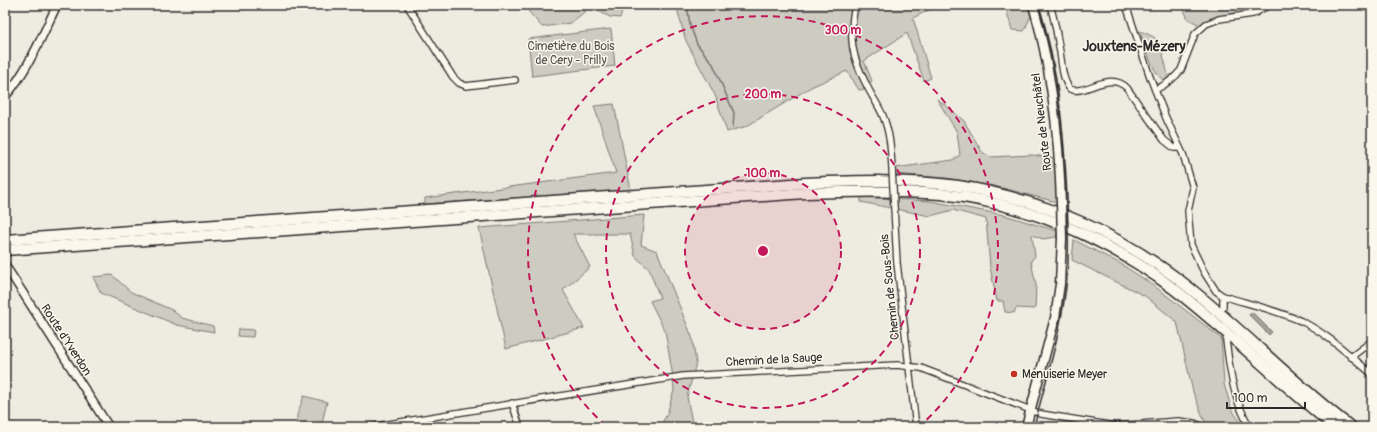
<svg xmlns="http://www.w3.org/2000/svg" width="1377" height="432" font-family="Pangolin,sans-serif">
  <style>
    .green { fill: #cecbc2; stroke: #7c7b76 }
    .water { fill: #a4a29a; stroke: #74726e }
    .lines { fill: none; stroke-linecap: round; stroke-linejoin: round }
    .stream { stroke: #74726e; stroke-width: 1.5 }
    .minor-casing { stroke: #2b2b2b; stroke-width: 8 }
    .secondary-casing { stroke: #2b2b2b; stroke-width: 10 }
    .primary-casing { stroke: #2b2b2b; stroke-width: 11 }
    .motorway-casing { stroke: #2b2b2b; stroke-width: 13 }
    .minor { stroke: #fbf7ec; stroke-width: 5.5 }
    .secondary { stroke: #fbf7ec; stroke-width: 7 }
    .primary { stroke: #fbf7ec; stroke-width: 8 }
    .motorway { stroke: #fbf7ec; stroke-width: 10 }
    .rail { stroke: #2b2b2b; stroke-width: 1.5 }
    .minor-bridge-casing { stroke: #2b2b2b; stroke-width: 8; stroke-linecap: butt }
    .primary-bridge-casing { stroke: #2b2b2b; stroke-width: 11; stroke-linecap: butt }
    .minor-bridge { stroke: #fbf7ec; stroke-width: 5.5 }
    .primary-bridge { stroke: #fbf7ec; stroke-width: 8 }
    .ring { fill: none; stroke: #c2185b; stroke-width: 2; stroke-dasharray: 7 5 }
    .poi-dot { fill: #c8321e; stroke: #fbf7ec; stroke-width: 1.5 }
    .labels { text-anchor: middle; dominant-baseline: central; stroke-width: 3; stroke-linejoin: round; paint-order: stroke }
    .park-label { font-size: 12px; fill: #545351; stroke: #fbf7ec }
    .street-label { font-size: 12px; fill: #2b2b2b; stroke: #fbf7ec }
    .poi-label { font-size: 12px; fill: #2b2b2b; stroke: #fbf7ec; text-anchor: start }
    .quarter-label { font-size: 14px; font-weight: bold; fill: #2b2b2b; stroke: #fbf7ec }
    .centre { fill: #c2185b; stroke: #fbf7ec; stroke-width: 2 }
    .ring-label { font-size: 12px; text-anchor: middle; font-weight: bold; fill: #c2185b; stroke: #fbf7ec; stroke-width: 3; stroke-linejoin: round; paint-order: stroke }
  </style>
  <rect width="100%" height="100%" fill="#eeebe0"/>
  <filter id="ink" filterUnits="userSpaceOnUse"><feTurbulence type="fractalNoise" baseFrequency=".025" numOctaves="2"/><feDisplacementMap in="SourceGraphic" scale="8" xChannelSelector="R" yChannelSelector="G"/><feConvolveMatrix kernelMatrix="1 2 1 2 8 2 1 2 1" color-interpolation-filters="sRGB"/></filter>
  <g filter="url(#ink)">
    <g class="green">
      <path d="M523 5H625L620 18 610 17 590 7 571 23 542 27Z"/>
      <path d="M676 5H938L913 18 931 78 924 81 907 33 864 61 872 81 868 83 859 70 865 89 859 90 847 71 811 87 747 126 727 132 715 95 686 41Z"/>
      <path d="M1005 5H1027L1031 16 1024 31 1012 30Z"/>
      <path d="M1182 5H1260L1240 18 1200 25 1188 19Z"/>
      <path d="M611 29 615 66 532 76 528 39Z"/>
      <path d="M1139 31C1146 33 1154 36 1158 41 1161 46 1168 72 1168 78L1164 81C1151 72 1146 45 1139 31Z"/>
      <path d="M937 99 952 110 964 121 982 152 990 157 1032 155 1055 158 1057 202 994 186 946 178 895 174V168L953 160 960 155 957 132Z"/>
      <path d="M614 104 631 190 425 204V198L616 173 594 106Z"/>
      <path d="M861 197 930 201 1004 215 1057 231 1056 237 1043 239 1032 235 1035 256 1031 261 1036 285 1035 309 1016 308 1014 313 1005 312 1003 301H997L990 267 986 219 953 210 930 216 861 202Z"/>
      <path d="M644 215 641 245 657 251 692 337 696 363 687 397 693 427H660L667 414 674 390 672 371 665 331 650 301 660 298 649 269 635 256 630 234H573L590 267 563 290 584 328 506 349 479 228Z"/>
      <path d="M1074 240 1121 264 1153 285 1221 338 1224 384 1232 410 1244 427H1209L1205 422 1193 392 1177 322 1145 296 1072 260Z"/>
      <path d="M112 275 131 292 172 310 182 318 213 326 214 332 177 325 101 293 93 277Z"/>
      <path d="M239 329 254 330 253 337 238 336Z"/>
      <path d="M304 396 327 402 321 427H297V415Z"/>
    </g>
    <path class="water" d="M1252 312 1272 332 1269 335 1249 315Z"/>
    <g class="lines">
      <path class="stream" d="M687 5 690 25 697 44 713 64 734 113 733 127"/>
      <g class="minor-casing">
        <g id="minor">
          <path d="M407 5 453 77 459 83 466 86 515 80"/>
          <path d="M855 5C848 40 852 57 868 88 873 98 879 106 883 116 890 133 891 150 892 168"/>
          <path d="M1050 5C1055 20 1057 36 1060 52 1062 64 1062 79 1070 89 1085 96 1109 70 1127 88L1164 140 1174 148H1179"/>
          <path d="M1126 5 1150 77 1166 118 1183 154 1193 188 1188 211 1191 245 1204 272 1216 291 1223 296C1249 304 1276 310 1301 321 1328 334 1350 356 1372 374"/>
          <path d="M1155 90C1165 85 1174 79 1181 70L1195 34 1206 24 1219 19 1253 14 1269 5"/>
          <path d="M894 207 897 263 916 427"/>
          <path d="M1223 307V296"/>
          <path d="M1226 340C1230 371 1233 400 1250 427"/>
          <path d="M1351 357 1372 341"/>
          <path d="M512 403 520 427"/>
          <path d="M370 427 683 376 897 365 921 368 1041 414 1115 426 1178 421 1194 423 1203 427"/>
        </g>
      </g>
      <g class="secondary-casing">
        <g id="secondary">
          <path d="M5 97C28 70 42 36 57 5"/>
          <path d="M5 265 109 427"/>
        </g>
      </g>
      <g class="primary-casing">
        <g id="primary">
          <path d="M1033 5C1052 70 1059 135 1061 203"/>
          <path d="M1026 427 1055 318 1060 284 1062 238"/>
        </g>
      </g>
      <g class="motorway-casing">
        <g id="motorway">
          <path d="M5 240 805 183C856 181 907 179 958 186 1044 199 1125 236 1192 290 1247 334 1295 385 1351 427"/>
          <path d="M5 250 805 193C851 191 896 190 941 194 1026 203 1107 238 1174 289 1230 332 1280 383 1335 427"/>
        </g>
      </g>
      <use href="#minor" class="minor"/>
      <use href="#secondary" class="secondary"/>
      <use href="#primary" class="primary"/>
      <use href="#motorway" class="motorway"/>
      <path class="rail" d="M1034 427C1045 383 1059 339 1065 294 1070 262 1068 229 1067 197 1064 132 1058 68 1039 5"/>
      <g class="minor-bridge-casing">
        <path id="minor-bridge" d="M892 168 894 207"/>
      </g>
      <g class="primary-bridge-casing">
        <path id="primary-bridge" d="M1061 203 1062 238"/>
      </g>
      <use href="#minor-bridge" class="minor-bridge"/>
      <use href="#primary-bridge" class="primary-bridge"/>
    </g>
  </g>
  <circle cx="763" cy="251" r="78" fill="#c2185b" fill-opacity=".12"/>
  <g class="ring">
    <circle cx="763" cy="251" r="78"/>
    <circle cx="763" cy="251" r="157"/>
    <path d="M606 426A235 235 0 1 1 920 426"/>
  </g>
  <circle class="poi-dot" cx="1014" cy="374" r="4"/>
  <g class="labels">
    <g class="park-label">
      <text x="571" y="46">Cimetière du Bois<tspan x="571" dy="14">de Cery - Prilly</tspan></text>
    </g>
    <g class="street-label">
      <text transform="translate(1042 122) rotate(-97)">Route de Neuchâtel</text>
      <text transform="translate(890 287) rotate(-96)">Chemin de Sous-Bois</text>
      <text transform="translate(66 340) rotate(57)">Route d'Yverdon</text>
      <text transform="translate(774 360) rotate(-3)">Chemin de la Sauge</text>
    </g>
    <g class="poi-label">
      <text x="1022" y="374">Menuiserie Meyer</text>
    </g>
    <g class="quarter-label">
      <text x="1134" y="46">Jouxtens-Mézery</text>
    </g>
  </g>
  <circle cx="763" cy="251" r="6" class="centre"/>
  <g class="ring-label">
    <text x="843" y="34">300 m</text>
    <text x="763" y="98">200 m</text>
    <text x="763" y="177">100 m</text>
  </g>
  <rect width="1377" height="432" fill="none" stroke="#fbf7ec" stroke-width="20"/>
  <rect x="10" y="10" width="1357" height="412" fill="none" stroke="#2b2b2b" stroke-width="1.5" filter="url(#ink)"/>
  <path d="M1227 402v6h78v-6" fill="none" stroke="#2b2b2b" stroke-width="2"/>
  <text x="1233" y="402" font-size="12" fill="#2b2b2b" stroke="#fbf7ec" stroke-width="3" paint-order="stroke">100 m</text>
</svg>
